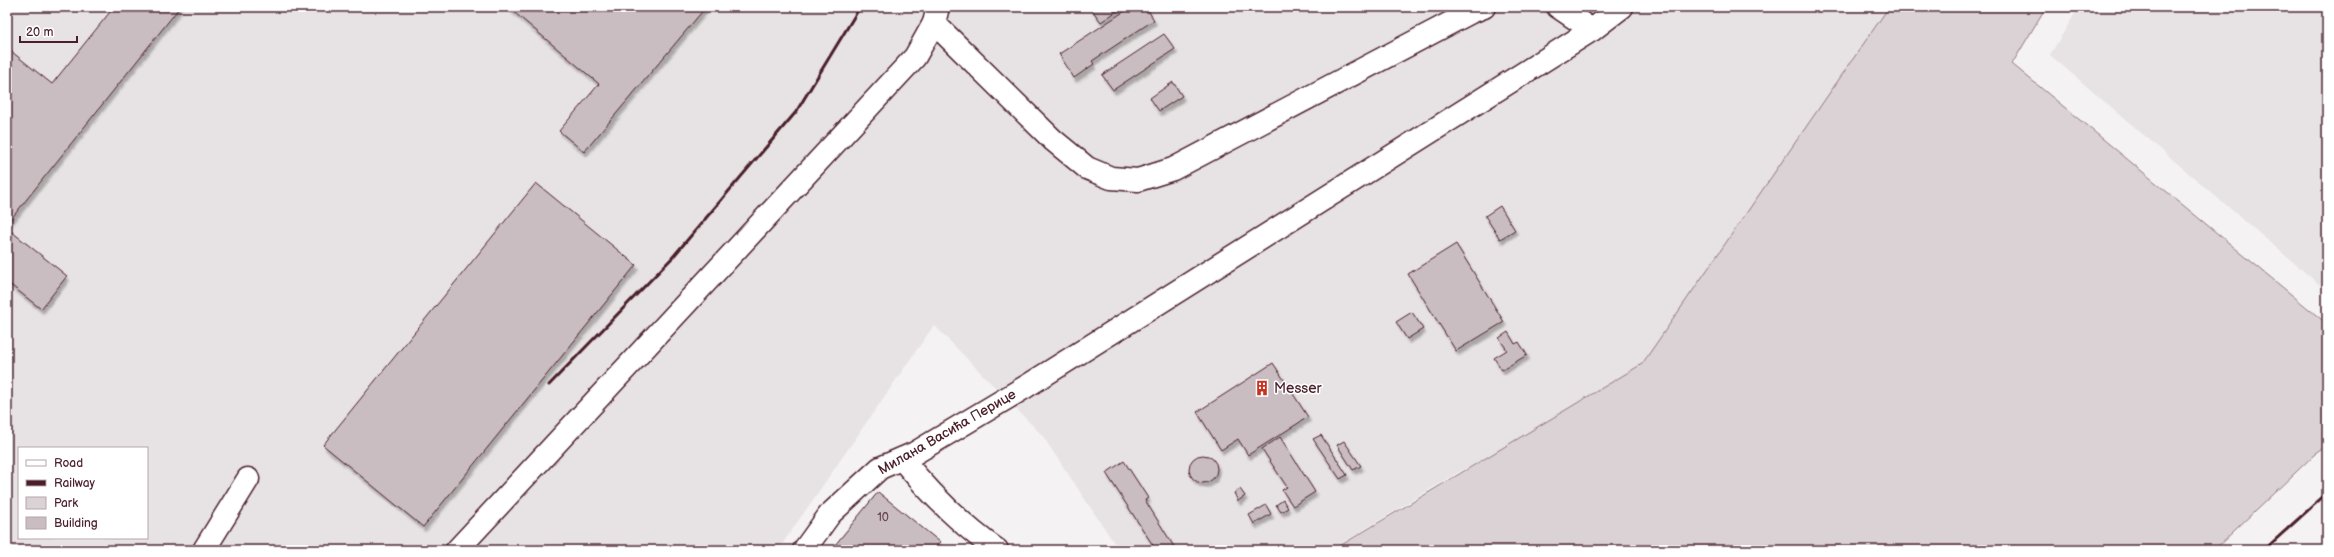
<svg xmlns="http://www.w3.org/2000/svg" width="2334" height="557" font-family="'Balsamiq Sans',sans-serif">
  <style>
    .built { fill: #e7e2e3; fill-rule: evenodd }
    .green { fill: #dbd2d5; stroke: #927880 }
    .building { fill: #cabdc1; stroke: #4a1f2b; filter: url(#shadow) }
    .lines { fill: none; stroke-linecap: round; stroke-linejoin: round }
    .minor-casing { stroke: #4a1f2b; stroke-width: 25 }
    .minor { stroke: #fff; stroke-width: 22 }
    .rail { stroke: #4a1f2b; stroke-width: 3 }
    .labels { text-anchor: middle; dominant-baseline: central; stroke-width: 3; stroke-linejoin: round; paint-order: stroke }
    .number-label { font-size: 12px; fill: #6a4650 }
    .poi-label { font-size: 14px; fill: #4a1f2b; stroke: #fff; text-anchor: start }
    .street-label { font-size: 14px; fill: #4a1f2b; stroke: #fff }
  </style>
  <defs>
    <filter id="shadow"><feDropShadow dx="2.5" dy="4.5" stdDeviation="1" flood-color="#0004"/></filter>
  </defs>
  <rect width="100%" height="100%" fill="#f4f2f2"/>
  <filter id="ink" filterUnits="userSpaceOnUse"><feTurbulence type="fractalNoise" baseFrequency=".025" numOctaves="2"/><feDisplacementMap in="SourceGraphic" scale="8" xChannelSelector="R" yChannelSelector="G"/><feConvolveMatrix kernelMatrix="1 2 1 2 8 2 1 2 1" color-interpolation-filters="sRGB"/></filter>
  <g filter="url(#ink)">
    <g class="built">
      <path d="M7 7H1892L1658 368 1448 478 1331 550H1119L1042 435 934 325 778 550H7ZM19 448H147V538H19Z"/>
      <path d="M2079 7H2327V291L2050 55Z"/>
    </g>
    <path class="green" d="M1889 7H2046L2012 64 2327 324V446L2315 454 2214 550H1333L1642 364Z"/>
    <g class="building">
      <path d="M114 7H180L7 224V48L52 84Z"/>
      <path d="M508 7H706L584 152 559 131 599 84Z"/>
      <path d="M1090 7H1123L1101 22Z"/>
      <path d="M1131 7H1146L1154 20 1092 61 1094 64 1074 78 1059 54Z"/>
      <path d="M1164 34 1175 49 1113 90 1102 75Z"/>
      <path d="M1173 82 1182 96 1159 111 1150 98Z"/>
      <path d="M536 183 636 265 423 527 323 445Z"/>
      <path d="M1500 206 1515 230 1500 239 1485 216Z"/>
      <path d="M7 228 67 276 41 309 7 282Z"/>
      <path d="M1456 244 1504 322 1456 351 1408 274Z"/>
      <path d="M1412 312 1423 329 1407 339 1396 322Z"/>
      <path d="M1508 332 1515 344 1519 342 1527 355 1502 370 1494 358 1507 350 1499 338Z"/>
      <path d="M1273 363 1308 417 1248 455 1238 439 1221 450 1197 412Z"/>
      <path d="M1321 435 1347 475 1340 479 1313 439Z"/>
      <path d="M1280 437 1315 492 1293 506 1282 490 1287 487 1262 449Z"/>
      <path d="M1344 441 1361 466 1353 470 1337 445Z"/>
      <circle cx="1203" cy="469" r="14"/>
      <path d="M1124 461 1148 498 1145 500 1176 550H1156L1106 473Z"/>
      <path d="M1240 489 1245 496 1238 501 1234 493Z"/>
      <path d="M878 492 940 542 933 550H831Z"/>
      <path d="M1283 500 1288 508 1281 512 1276 505Z"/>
      <path d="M1266 505 1271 514 1254 524 1249 515Z"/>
    </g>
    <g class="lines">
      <g class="minor-casing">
        <g id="minor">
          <path d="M1558 7 1592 30"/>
          <path d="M934 23 1053 140 1087 168 1111 178 1138 180 1173 169 1471 12 1484 7"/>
          <path d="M902 459C929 492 961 525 997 550"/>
          <path d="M204 550 248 479"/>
          <path d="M457 550 915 57 934 23 938 7"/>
          <path d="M804 550 830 514 880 468 915 453 1027 386 1592 30 1622 7"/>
        </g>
      </g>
      <use href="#minor" class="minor"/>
      <g class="rail">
        <path d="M549 385 672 258 796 112 860 7"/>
        <path d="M2264 550 2327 493"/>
      </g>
    </g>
  </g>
  <defs>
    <g id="building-bare" transform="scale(1.2)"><path d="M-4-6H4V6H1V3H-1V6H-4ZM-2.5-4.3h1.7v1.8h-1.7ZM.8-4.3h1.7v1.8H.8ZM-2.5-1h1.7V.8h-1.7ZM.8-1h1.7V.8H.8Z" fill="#c8321e" stroke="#fff" stroke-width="2.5" paint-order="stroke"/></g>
  </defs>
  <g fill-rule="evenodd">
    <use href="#building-bare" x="1262" y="388"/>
  </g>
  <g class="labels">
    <g class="number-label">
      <text x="883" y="517">10</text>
    </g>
    <g class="poi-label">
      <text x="1274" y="388">Messer</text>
    </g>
    <g class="street-label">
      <text transform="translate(947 432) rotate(-30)">Милана Васића Перице</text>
    </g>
  </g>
  <rect width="2334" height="557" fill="none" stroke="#fff" stroke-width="24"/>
  <rect x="12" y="12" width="2310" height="533" fill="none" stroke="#4a1f2b" stroke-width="1.5" filter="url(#ink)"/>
  <rect x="18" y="447" width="130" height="92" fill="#ffffff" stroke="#b7a5aa"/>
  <rect x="26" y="460" width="20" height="6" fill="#ffffff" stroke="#b7a5aa"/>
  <text x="54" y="467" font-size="12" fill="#4a1f2b">Road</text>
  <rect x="26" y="480" width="20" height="6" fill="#4a1f2b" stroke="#b7a5aa"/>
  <text x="54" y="487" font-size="12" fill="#4a1f2b">Railway</text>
  <rect x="26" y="497" width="20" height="12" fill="#dbd2d5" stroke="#b7a5aa"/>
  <text x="54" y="507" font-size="12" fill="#4a1f2b">Park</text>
  <rect x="26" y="517" width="20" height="12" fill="#cabdc1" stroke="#b7a5aa"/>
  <text x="54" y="527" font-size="12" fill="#4a1f2b">Building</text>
  <path d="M20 36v6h57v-6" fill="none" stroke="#4a1f2b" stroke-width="2"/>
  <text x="26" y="36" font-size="12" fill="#4a1f2b" stroke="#ffffff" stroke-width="3" paint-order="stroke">20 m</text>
</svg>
